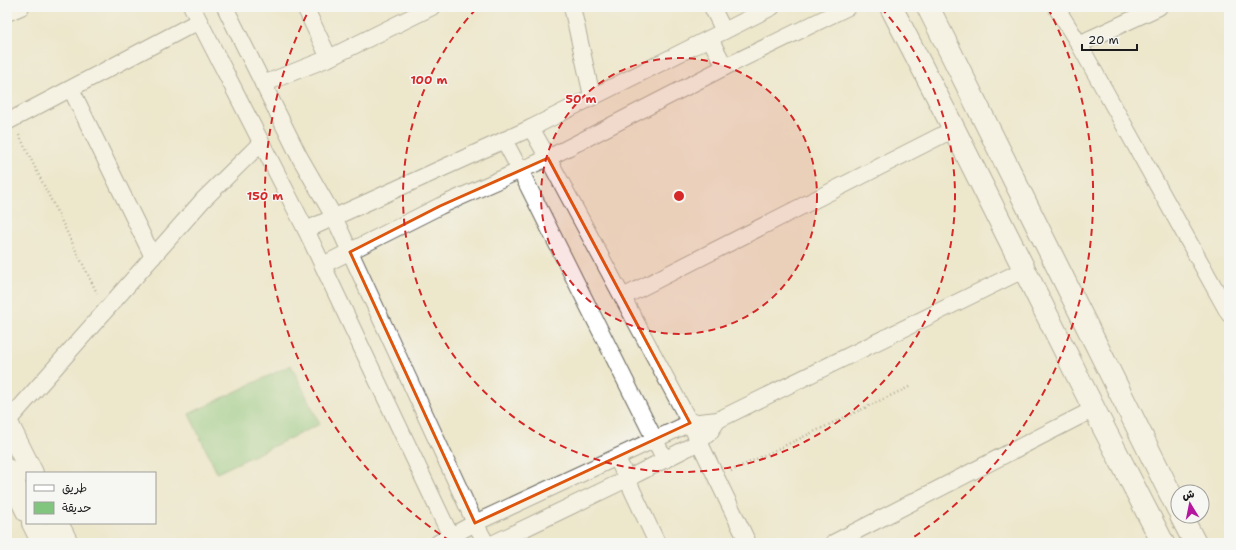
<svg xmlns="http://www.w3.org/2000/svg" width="1236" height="550" font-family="'Shantell Sans','Playpen Sans Arabic',sans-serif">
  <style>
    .green { fill: #81c57f; stroke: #4e704e }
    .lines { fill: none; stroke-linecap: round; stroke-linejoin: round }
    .street-casing { stroke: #65635a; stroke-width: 18 }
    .secondary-casing { stroke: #65635a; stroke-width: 24 }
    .path { stroke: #65635a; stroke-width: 2.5; stroke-dasharray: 1 3; stroke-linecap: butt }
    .street { stroke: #fff; stroke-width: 16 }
    .secondary { stroke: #fff; stroke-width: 22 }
    .marked { fill: none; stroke: #de560d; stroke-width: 3; stroke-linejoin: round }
    .ring { fill: none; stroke: #d62828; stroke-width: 2; stroke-dasharray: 7 5 }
    .centre { fill: #d62828; stroke: #f6f6f2; stroke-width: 2 }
    .ring-label { font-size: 12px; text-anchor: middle; font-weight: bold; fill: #d62828; stroke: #f6f6f2; stroke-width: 3; stroke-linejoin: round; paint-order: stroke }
  </style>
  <rect width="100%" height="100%" fill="#f6f6f2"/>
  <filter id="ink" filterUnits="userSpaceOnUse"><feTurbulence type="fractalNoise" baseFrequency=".025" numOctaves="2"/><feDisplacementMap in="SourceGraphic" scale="8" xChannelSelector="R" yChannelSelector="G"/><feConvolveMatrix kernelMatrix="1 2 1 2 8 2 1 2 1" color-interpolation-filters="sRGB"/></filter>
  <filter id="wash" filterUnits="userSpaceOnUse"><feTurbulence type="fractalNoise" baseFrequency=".012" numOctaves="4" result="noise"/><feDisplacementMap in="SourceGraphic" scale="16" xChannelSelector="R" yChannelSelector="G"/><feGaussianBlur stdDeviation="0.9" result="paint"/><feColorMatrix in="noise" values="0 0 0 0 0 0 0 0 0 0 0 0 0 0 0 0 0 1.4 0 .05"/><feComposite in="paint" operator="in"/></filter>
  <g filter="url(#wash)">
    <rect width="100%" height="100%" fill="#ede7cc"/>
    <path class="green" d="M291 365 320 424 217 473 189 414Z"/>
  </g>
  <g filter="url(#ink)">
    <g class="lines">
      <g class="street-casing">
        <g id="street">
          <path d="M192 7 306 230 454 543"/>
          <path d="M225 7 299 156 334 217 475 523 486 543"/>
          <path d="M305 7 329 58"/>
          <path d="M572 7 592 96"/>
          <path d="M712 7 724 31"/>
          <path d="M1056 7 1079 44 1229 314"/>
          <path d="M7 13 21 7"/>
          <path d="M710 39 725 67"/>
          <path d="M1079 44 1159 7"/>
          <path d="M263 84 329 58 432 7"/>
          <path d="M71 89 153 257"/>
          <path d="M7 122 199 21"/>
          <path d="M531 128 548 158 690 423 748 543"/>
          <path d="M504 140 520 170 665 460"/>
          <path d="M306 230 531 128 772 7"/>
          <path d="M323 265 440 206 548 158 725 67 848 7"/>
          <path d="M623 297 954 129"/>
          <path d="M7 422 203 200 261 143"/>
          <path d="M617 458 657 543"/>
          <path d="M438 543 475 523 690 423 718 420 1023 270"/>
          <path d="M494 543 627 479 699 442 710 432 718 420"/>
          <path d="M833 543 1094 409"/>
        </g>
      </g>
      <g class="secondary-casing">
        <g id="secondary">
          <path d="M891 7 954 129 1094 409 1163 543"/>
          <path d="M928 7 1178 509"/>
          <path d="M7 423 32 473"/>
          <path d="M7 470 27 511"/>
          <path d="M1181 516 1195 543"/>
          <path d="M33 523 43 543"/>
          <path d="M57 523 67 543"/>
        </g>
      </g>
      <g class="path">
        <path d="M19 135 97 293"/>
        <path d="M731 471 911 386"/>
      </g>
      <use href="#street" class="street"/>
      <use href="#secondary" class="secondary"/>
    </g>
  </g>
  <path d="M0 0H1236V550H0ZM548 158 690 423 475 523 350 252 440 206Z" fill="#ede7cc" fill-opacity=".55" fill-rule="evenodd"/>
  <path class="marked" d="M548 158 690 423 475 523 350 252 440 206Z"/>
  <circle cx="679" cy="196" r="138" fill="#d62828" fill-opacity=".12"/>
  <g class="ring">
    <circle cx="679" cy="196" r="138"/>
    <path d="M881 8A276 276 0 1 1 477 8"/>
    <path d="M450 541A414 414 0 0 1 310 8M1048 8A414 414 0 0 1 908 541"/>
  </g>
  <circle cx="679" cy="196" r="6" class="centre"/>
  <g class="ring-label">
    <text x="429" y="84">100 m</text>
    <text x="581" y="103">50 m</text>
    <text x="265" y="200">150 m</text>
  </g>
  <rect width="1236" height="550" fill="none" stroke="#f6f6f2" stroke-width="24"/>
  <rect x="26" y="472" width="130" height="52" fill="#f6f6f2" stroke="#9f9f9c"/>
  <rect x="34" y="485" width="20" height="6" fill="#ffffff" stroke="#9f9f9c"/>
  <text x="62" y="492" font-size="12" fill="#1c1c1c">طريق</text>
  <rect x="34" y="502" width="20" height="12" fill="#81c57f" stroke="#9f9f9c"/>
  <text x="62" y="512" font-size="12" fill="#1c1c1c">حديقة</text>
  <g transform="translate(1190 504) rotate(350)"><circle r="19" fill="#f6f6f2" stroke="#9f9f9c"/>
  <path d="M0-3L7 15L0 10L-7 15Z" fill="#b5179e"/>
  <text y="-6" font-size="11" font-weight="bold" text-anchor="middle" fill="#1c1c1c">ش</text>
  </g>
  <path d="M1082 44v6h55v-6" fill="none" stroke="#1c1c1c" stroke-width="2"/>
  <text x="1088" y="44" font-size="12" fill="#1c1c1c" stroke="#f6f6f2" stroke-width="3" paint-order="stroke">20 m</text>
</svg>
